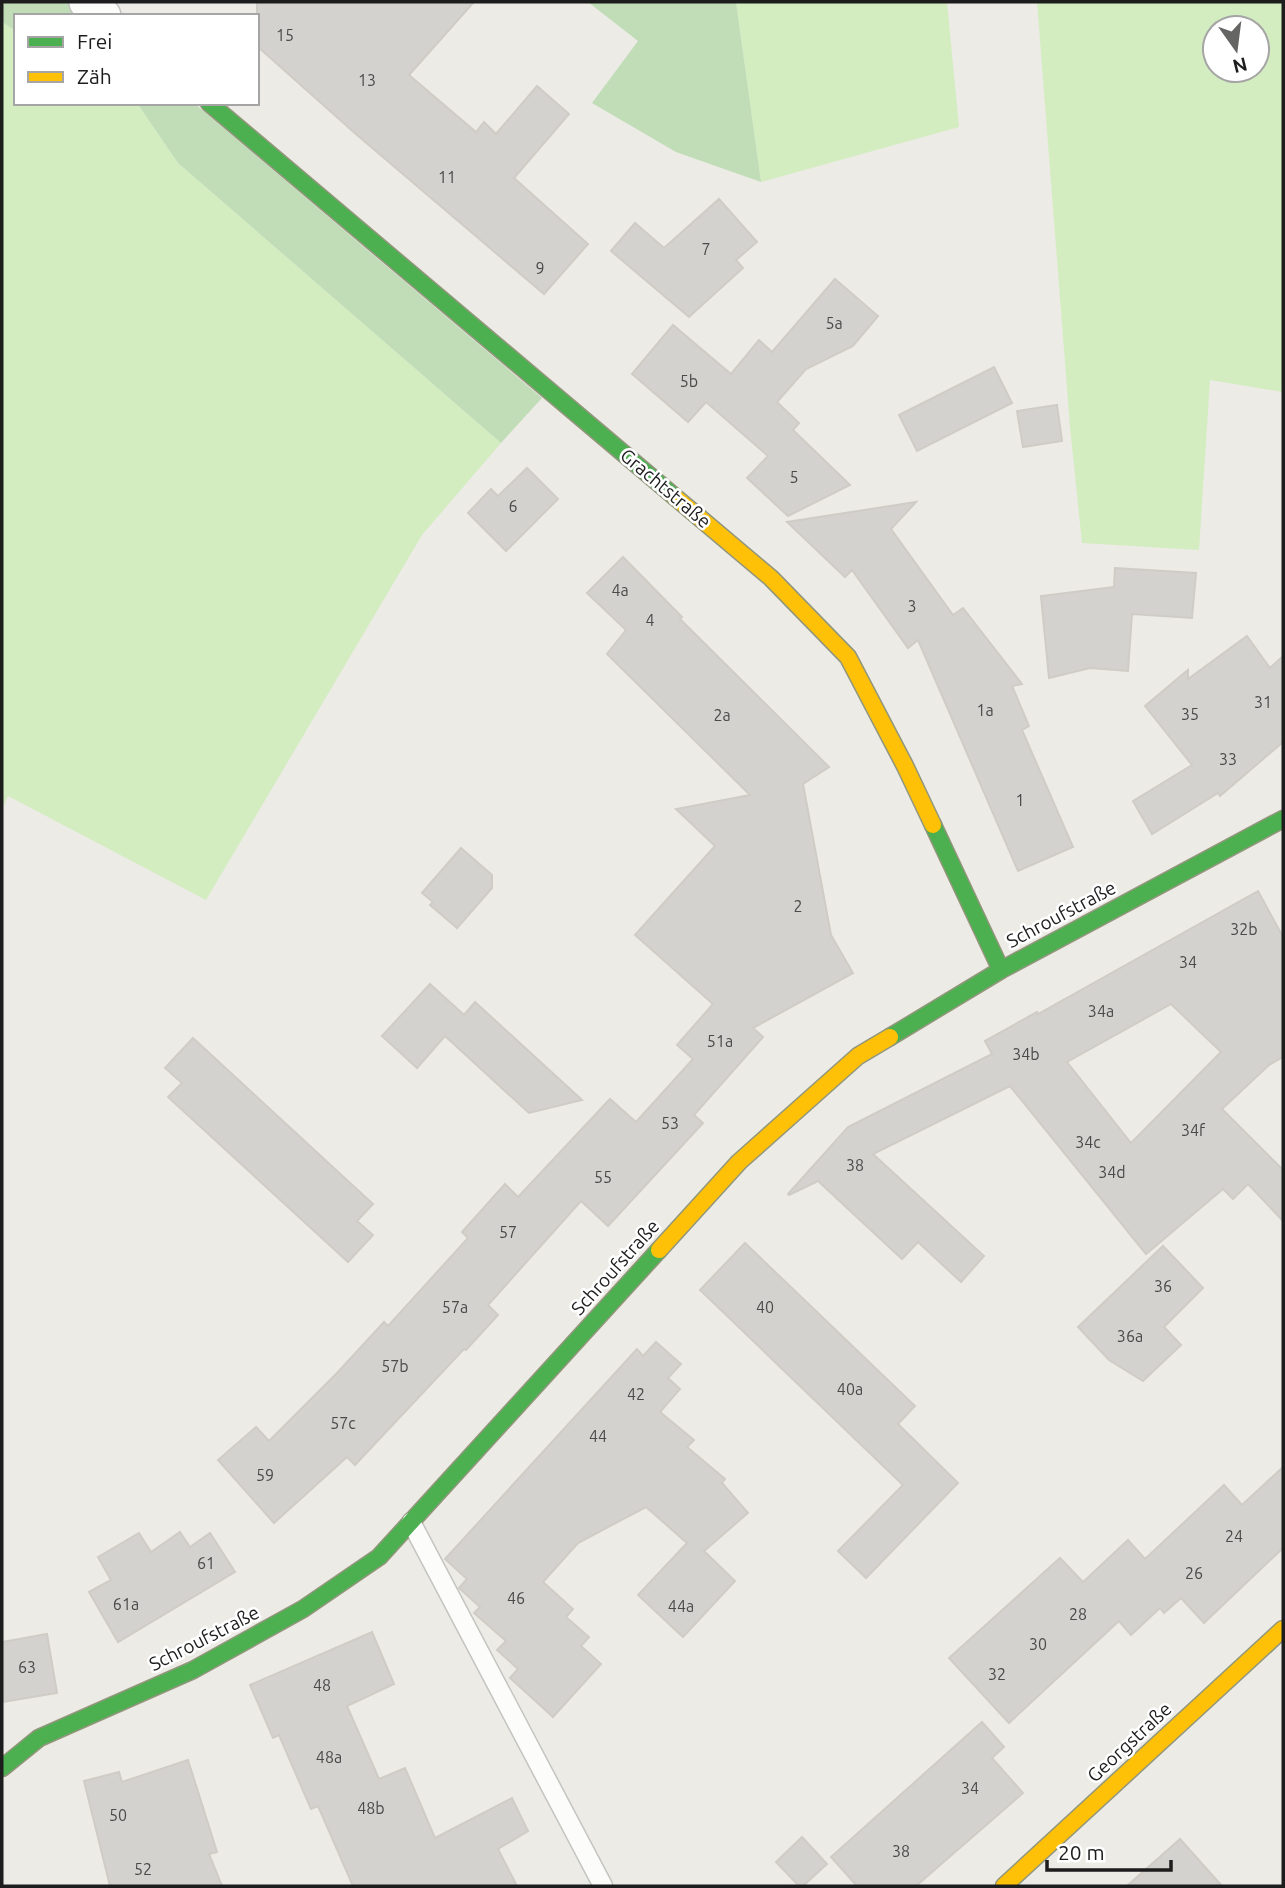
<svg xmlns="http://www.w3.org/2000/svg" width="1285" height="1888" font-family="Ubuntu,sans-serif">
  <style>
    .grass { fill: #d3edc1; fill-rule: evenodd }
    .forest { fill: #c1ddb8 }
    .building { fill: #d4d2ce; stroke: #cfccc6; stroke-width: 2; fill-rule: evenodd }
    .lines { fill: none; stroke-linecap: round; stroke-linejoin: round }
    .lane-casing { stroke: #c4c4c1; stroke-width: 21 }
    .street-casing { stroke: #c4c4c1; stroke-width: 38 }
    .fast-casing { stroke: #92967c; stroke-width: 19 }
    .slow-casing { stroke: #92967c; stroke-width: 19 }
    .lane { stroke: #fcfcfb; stroke-width: 18 }
    .street { stroke: #fcfcfb; stroke-width: 35 }
    .fast { stroke: #4caf50; stroke-width: 16 }
    .slow { stroke: #ffc107; stroke-width: 16 }
    .labels { text-anchor: middle; dominant-baseline: central; stroke-width: 5; stroke-linejoin: round; paint-order: stroke }
    .number-label { font-size: 16px; fill: #4b4a49 }
    .street-label { font-size: 19px; fill: #1d1d1d; stroke: #fff }
  </style>
  <rect width="100%" height="100%" fill="#ecebe5"/>
  <g class="grass">
    <path d="M736 2H947L959 127 761 182Z"/>
    <path d="M1037 2H1283V392L1210 380 1199 550 1082 543 1070 427ZM1215 28H1257V70H1215Z"/>
    <path d="M2 22 16 31V103H134L139 106 178 163 501 443 422 535 206 900 8 796 2 810Z"/>
  </g>
  <g class="forest">
    <path d="M2 2H72L89 16H16V31L2 22Z"/>
    <path d="M588 2H736L761 182 676 152 592 103 638 41Z"/>
    <path d="M134 103H194L542 398 501 443 178 163 139 106Z"/>
  </g>
  <g class="building">
    <path d="M257 2H474L409 75 476 132 484 122 496 134 537 86 569 114 514 178 588 244 544 294 357 135 257 46Z"/>
    <path d="M719 199 757 242 736 260 743 268 689 317 611 251 635 223 664 248Z"/>
    <path d="M835 279 878 316 853 346 806 369 777 402 799 423 793 430 850 485 788 516 747 478 768 456 706 402 688 422 632 374 673 325 731 374 759 340 772 352Z"/>
    <path d="M994 367 1012 403 917 451 899 415Z"/>
    <path d="M1057 405 1062 441 1023 447 1017 411Z"/>
    <path d="M527 468 558 499 506 551 468 513 491 489 498 496Z"/>
    <path d="M916 502 891 529 953 615 963 608 1022 684 1012 686 1029 726 1022 730 1073 847 1018 871 918 640 908 648 852 570 845 577 787 522Z"/>
    <path d="M623 557 682 617 680 619 829 767 803 784 831 935 853 973 753 1028 763 1037 694 1115 703 1123 608 1226 581 1201 488 1305 498 1315 466 1350 464 1349 355 1465 347 1457 274 1523 218 1460 256 1427 269 1441 337 1373 384 1322 388 1326 468 1238 462 1232 505 1184 518 1197 610 1099 636 1122 693 1059 677 1045 713 1004 635 935 715 846 676 809 750 795 607 654 626 630 587 593Z"/>
    <path d="M1115 568 1196 573 1192 618 1132 614 1128 671 1090 668 1049 678 1041 596 1114 587Z"/>
    <path d="M1247 636 1270 668 1283 656V742L1220 796 1218 793 1152 834 1133 801 1192 765 1145 706 1188 670V679Z"/>
    <path d="M461 848 492 875V888L457 928 430 905 433 902 422 893Z"/>
    <path d="M1258 891 1283 937V1057L1269 1065 1222 1109 1283 1170V1221L1248 1184 1233 1199 1223 1189 1146 1254 1010 1086 873 1154 984 1256 961 1282 918 1242 902 1259 818 1181 789 1195 788 1194 848 1127 992 1054 985 1041 1037 1012 1038 1014ZM1171 1004 1221 1052 1131 1143 1067 1062Z"/>
    <path d="M430 984 464 1015 475 1002 582 1100 529 1113 445 1036 417 1068 382 1036Z"/>
    <path d="M193 1038 373 1204 357 1221 373 1235 348 1262 168 1097 182 1083 165 1068Z"/>
    <path d="M745 1243 915 1406 898 1424 958 1483 866 1578 838 1551 903 1485 700 1290Z"/>
    <path d="M1163 1246 1203 1288 1164 1327 1181 1345 1143 1381 1109 1360 1078 1327Z"/>
    <path d="M656 1342 681 1364 668 1378 680 1389 660 1412 694 1440 687 1447 725 1479 722 1483 748 1513 704 1551 735 1581 683 1637 638 1595 687 1543 646 1507 578 1543 543 1582 573 1609 566 1617 589 1637 581 1646 601 1664 553 1717 510 1678 518 1669 497 1650 506 1641 474 1613 480 1607 459 1588 467 1579 445 1559 637 1349 643 1356Z"/>
    <path d="M1283 1467V1548L1204 1623 1181 1598 1164 1613 1160 1608 1131 1635 1119 1621 1009 1723 949 1658 1060 1558 1083 1582 1128 1540 1145 1559 1224 1485 1242 1505Z"/>
    <path d="M180 1532 190 1547 210 1533 235 1572 118 1642 89 1592 111 1580 98 1557 139 1533 151 1552Z"/>
    <path d="M372 1632 394 1684 347 1706 379 1779 405 1768 435 1838 512 1798 528 1831 498 1849 517 1886H353L318 1806 311 1809 279 1735 273 1738 250 1685Z"/>
    <path d="M47 1634 57 1693 2 1702V1642Z"/>
    <path d="M982 1722 1004 1747 992 1758 1023 1793 916 1886H857L831 1857Z"/>
    <path d="M188 1760 217 1852 209 1854 222 1886H110L84 1781 119 1772 122 1782Z"/>
    <path d="M802 1837 827 1864 803 1886H799L776 1862Z"/>
    <path d="M1180 1839 1222 1886H1127Z"/>
  </g>
  <g class="lines">
    <g class="lane-casing">
      <path id="lane" d="M411 1522 603 1886"/>
    </g>
    <g class="street-casing">
      <path id="street" d="M87 2 103 16"/>
    </g>
    <g class="fast-casing">
      <g id="fast">
        <path d="M209 103 675 497"/>
        <path d="M933 825 1001 970"/>
        <path d="M890 1037 1001 970 1283 819"/>
        <path d="M2 1768 39 1738 193 1670 303 1609 379 1557 659 1250"/>
      </g>
    </g>
    <g class="slow-casing">
      <g id="slow">
        <path d="M675 497 771 578 848 657 905 766 933 825"/>
        <path d="M659 1250 739 1162 858 1056 890 1037"/>
        <path d="M1004 1886 1283 1629"/>
      </g>
    </g>
    <use href="#lane" class="lane"/>
    <use href="#street" class="street"/>
    <use href="#fast" class="fast"/>
    <use href="#slow" class="slow"/>
  </g>
  <g class="labels">
    <g class="number-label">
      <text x="285" y="35">15</text>
      <text x="367" y="80">13</text>
      <text x="447" y="177">11</text>
      <text x="706" y="249">7</text>
      <text x="540" y="268">9</text>
      <text x="834" y="323">5a</text>
      <text x="689" y="381">5b</text>
      <text x="794" y="477">5</text>
      <text x="513" y="506">6</text>
      <text x="620" y="590">4a</text>
      <text x="912" y="606">3</text>
      <text x="650" y="620">4</text>
      <text x="1263" y="702">31</text>
      <text x="985" y="710">1a</text>
      <text x="1190" y="714">35</text>
      <text x="722" y="715">2a</text>
      <text x="1228" y="759">33</text>
      <text x="1020" y="800">1</text>
      <text x="798" y="906">2</text>
      <text x="1244" y="929">32b</text>
      <text x="1188" y="962">34</text>
      <text x="1101" y="1011">34a</text>
      <text x="720" y="1041">51a</text>
      <text x="1026" y="1054">34b</text>
      <text x="670" y="1123">53</text>
      <text x="1193" y="1130">34f</text>
      <text x="1088" y="1142">34c</text>
      <text x="855" y="1165">38</text>
      <text x="1112" y="1172">34d</text>
      <text x="603" y="1177">55</text>
      <text x="508" y="1232">57</text>
      <text x="1163" y="1286">36</text>
      <text x="455" y="1307">57a</text>
      <text x="765" y="1307">40</text>
      <text x="1130" y="1336">36a</text>
      <text x="395" y="1366">57b</text>
      <text x="850" y="1389">40a</text>
      <text x="636" y="1394">42</text>
      <text x="343" y="1423">57c</text>
      <text x="598" y="1436">44</text>
      <text x="265" y="1475">59</text>
      <text x="1234" y="1536">24</text>
      <text x="206" y="1563">61</text>
      <text x="1194" y="1573">26</text>
      <text x="516" y="1598">46</text>
      <text x="126" y="1604">61a</text>
      <text x="681" y="1606">44a</text>
      <text x="1078" y="1614">28</text>
      <text x="1038" y="1644">30</text>
      <text x="27" y="1667">63</text>
      <text x="997" y="1674">32</text>
      <text x="322" y="1685">48</text>
      <text x="329" y="1757">48a</text>
      <text x="970" y="1788">34</text>
      <text x="371" y="1808">48b</text>
      <text x="118" y="1815">50</text>
      <text x="901" y="1851">38</text>
      <text x="143" y="1869">52</text>
    </g>
    <g class="street-label">
      <text transform="translate(666 488) rotate(40)">Grachtstraße</text>
      <text transform="translate(1061 914) rotate(-28)">Schroufstraße</text>
      <text transform="translate(615 1267) rotate(-48)">Schroufstraße</text>
      <text transform="translate(204 1638) rotate(-27)">Schroufstraße</text>
      <text transform="translate(1129 1742) rotate(-43)">Georgstraße</text>
    </g>
  </g>
  <rect width="1285" height="1888" fill="none" stroke="#1d1d1d" stroke-width="7"/>
  <rect x="14" y="14" width="245" height="91" fill="#ffffff" stroke="#a5a5a5" stroke-width="2"/>
  <rect x="28" y="37" width="35" height="10" fill="#4caf50" stroke="#a5a5a5" stroke-width="2"/>
  <text x="77" y="49" font-size="21" fill="#1d1d1d">Frei</text>
  <rect x="28" y="72" width="35" height="10" fill="#ffc107" stroke="#a5a5a5" stroke-width="2"/>
  <text x="77" y="84" font-size="21" fill="#1d1d1d">Zäh</text>
  <g transform="translate(1236 49) rotate(166)"><circle r="33" fill="#ffffff" stroke="#a5a5a5" stroke-width="2"/>
  <path d="M0-5L12 26L0 18L-12 26Z" fill="#656563"/>
  <text y="-10" font-size="19" font-weight="bold" text-anchor="middle" fill="#1d1d1d">N</text>
  </g>
  <path d="M1047 1860v10h124v-10" fill="none" stroke="#1d1d1d" stroke-width="3.5"/>
  <text x="1058" y="1860" font-size="21" fill="#1d1d1d" stroke="#ffffff" stroke-width="5" paint-order="stroke">20 m</text>
</svg>
